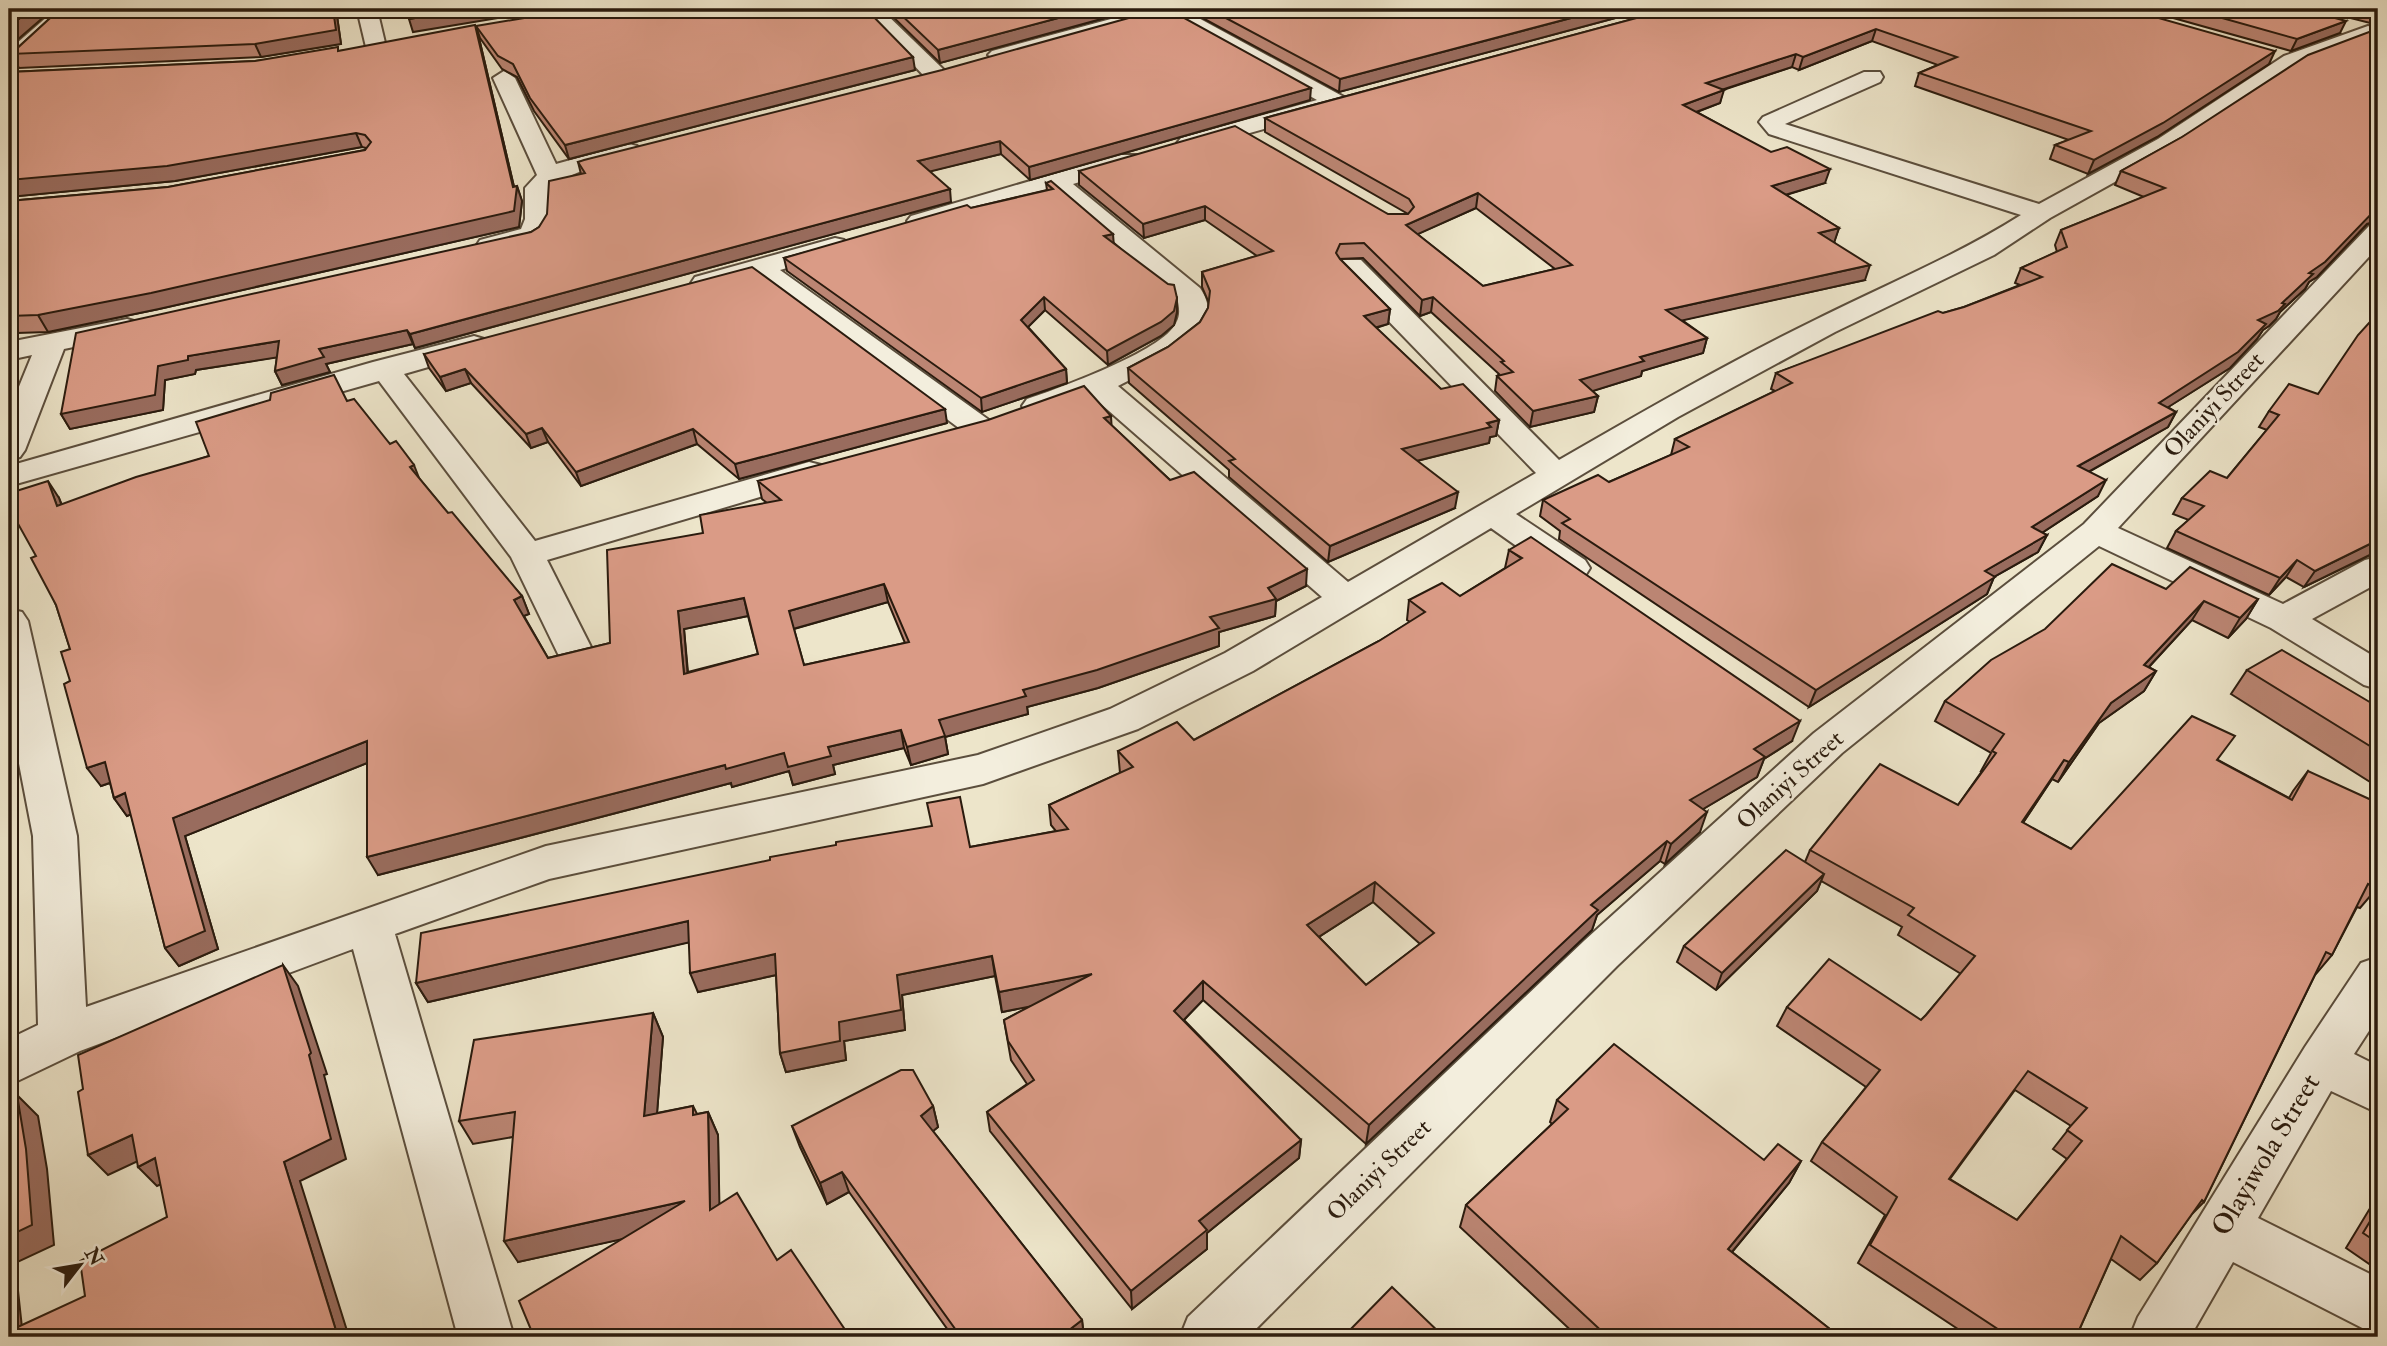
<svg xmlns="http://www.w3.org/2000/svg" width="2387" height="1346" font-family="'IM FELL Double Pica',serif">
  <style>
    .lines { fill: none; stroke-linecap: round; stroke-linejoin: round }
    .minor-casing { stroke: #5b4e3d; stroke-width: 4 }
    .minor { fill: #f3eedd; fill-rule: evenodd }
    .wall { fill: #bb8573; stroke: #2a1b0e; stroke-width: 2; fill-rule: evenodd }
    .shaded-wall { fill: #996c5e; stroke: #2a1b0e; stroke-width: 2 }
    .building { fill: #da9b86; stroke: #2a1b0e; stroke-width: 2; fill-rule: evenodd }
    .labels { text-anchor: middle; dominant-baseline: central; stroke-width: 5; stroke-linejoin: round; paint-order: stroke }
    .street-label { font-size: 24px; fill: #2a1b0e; stroke: #f3eedd }
    .near-street-label { font-size: 28px; fill: #2a1b0e; stroke: #f3eedd }
  </style>
  <rect width="100%" height="100%" fill="#ede5ca"/>
  <filter id="stains"><feTurbulence type="fractalNoise" baseFrequency=".00286" numOctaves="4"/><feColorMatrix values="0 0 0 0 .2 0 0 0 0 .09 0 0 0 0 .02 0 0 0 .5 -.17"/></filter>
  <radialGradient id="worn" r=".72"><stop offset=".6" stop-color="#630" stop-opacity="0"/><stop offset="1" stop-color="#630" stop-opacity=".3"/></radialGradient>
  <g class="lines">
    <g class="minor-casing">
      <g id="minor">
        <path d="M56 9H78L17 66 9 67V50Z"/>
        <path d="M357 9H377L386 47 383 51 376 53 366 47Z"/>
        <path d="M860 9H881L943 69 946 74 943 79H927Z"/>
        <path d="M1148 9H1182L1344 97 1347 102 1344 107 1327 106 1324 112 1189 150 1181 148 1177 143 1181 138 1317 100 1166 16 999 61 988 55 992 51Z"/>
        <path d="M2368 26 2375 28 2378 32 2375 36 2300 66 2174 149 2050 218 1994 255 1835 332 1678 417 1516 514 1585 560 1590 568 1585 576 1572 579 1559 576 1491 528 1253 671 1138 729 983 784 549 879 395 934 514 1337H458L353 949 80 1051 9 1085V1039L38 1025 33 836 9 712V609L22 612 28 621 77 836 86 1007 546 846 978 755 1110 709 1225 653 1322 597 1093 397 1038 415 1027 413 1022 406 1027 399C1057 389 1163 351 1176 323 1181 314 1179 307 1177 297L1051 190 920 229 911 226 907 221 911 216 1119 155H1137L1140 160 1137 165 1073 184 1200 288C1234 337 1150 369 1118 386L1348 582 1536 473 1341 272 1337 266 1341 260H1361L1559 460C1644 411 1729 362 1817 319 1885 285 1956 256 2021 215L1769 134 1759 122 1763 117 1864 72H1880L1883 77 1880 82 1785 124 2039 204 2158 139 2284 56Z"/>
        <path d="M504 71 515 78 556 164 629 144 637 146 641 151 637 156C607 164 573 168 550 190L551 219 541 240 489 254 480 252 476 246 480 240 521 229 525 219V188L537 175 493 78Z"/>
        <path d="M2378 224V247L2118 528 2283 604 2365 560 2378 557V583L2312 619 2378 659V689L2364 685 2271 628 2099 546 1842 753 1617 966 1248 1337H1180L1188 1317 1585 940 1814 733 2084 524 2369 226Z"/>
        <path d="M835 238 844 240 848 246 844 252 780 270 989 420 994 427 989 434 978 436 967 434 755 277 705 291 695 289 691 283 695 277Z"/>
        <path d="M127 319 137 322 141 328 137 334 64 349 25 450 20 457 9 460V411L32 355 9 360V342Z"/>
        <path d="M474 336 484 339 489 345 484 351 404 374 535 541 809 462 821 465 825 472 821 479 547 560 592 649 586 658 573 662 560 658 511 557 379 381 9 486V466L373 362Z"/>
        <path d="M2378 957V1017L2354 1054 2378 1066V1113L2331 1091 2258 1218 2378 1278V1336L2233 1262 2190 1337H2130L2138 1317 2305 1047 2361 963Z"/>
      </g>
    </g>
    <use href="#minor" class="minor"/>
  </g>
  <g class="wall">
    <path d="M60 9H336L341 44 261 57 19 68 11 54Z"/>
    <path d="M885 9H1138L940 63Z"/>
    <path d="M1186 9H1649L1339 92Z"/>
    <path d="M1670 9 2269 64 2157 137 2088 174 2050 159 2055 145 2069 140 1915 86 1919 73 1938 65 1872 41 1799 70 1792 67 1723 90 1720 103 1697 112 1825 183 1786 195 1839 228 1834 242 1865 280 1682 320 1707 338 1703 353 1642 371 1641 376 1592 391 1598 396 1594 412 1530 427 1495 391 1497 376 1499 374 1431 312 1420 316 1363 258 1340 259 1390 309 1388 324 1376 328 1441 389 1499 420 1496 436 1490 437 1489 443 1417 461 1455 508 1328 562 1229 477V470L1129 383 1128 368 1168 347 1200 322 1208 308 1209 303 1202 287V272L1257 256 1205 220 1144 238 1079 185V171L1388 214H1408L1265 132V118ZM1476 208 1555 269 1483 286 1417 234Z"/>
    <path d="M2141 9H2302L2340 33 2291 51Z"/>
    <path d="M2315 9H2378V25Z"/>
    <path d="M476 26 915 70 569 159 534 111 517 77 502 69 480 38Z"/>
    <path d="M2378 29V222L2367 224 2317 277 2309 282 2305 289 2280 312 2276 319 2269 326 2263 330 2257 339 2230 368 2168 407 2176 412 2168 427 2089 472 2098 496 2042 533 2047 535 2038 552 1994 577 1987 594 1809 707 1559 539 1560 531 1540 516 1543 500 1609 482 1671 455 1675 439 1775 391 1771 389 1776 373 1943 313 1964 307 2020 285 2015 283 2021 268 2057 252 2055 245 2061 230 2144 197 2115 185 2121 171Z"/>
    <path d="M479 38 514 187 517 186 522 201 519 227 159 309 48 332 17 333 15 338 9 340V201L168 187 365 150 366 148 362 147 175 181 9 197V72L255 61 339 51Z"/>
    <path d="M1310 100 1030 180 1001 154 930 171 951 202 415 348 413 344 326 364 330 372 282 385 275 371 277 357 196 370 195 374 165 380 163 410 70 429 61 414 531 232 539 227 581 174 578 162Z"/>
    <path d="M1046 183 1114 243 1177 298V312L1174 325 1161 336 1108 365 1045 310 1028 327 1066 369 1067 383 982 412 787 271 784 258 971 208 1047 190Z"/>
    <path d="M424 354 947 423 739 479 697 444 581 486 548 442 531 448 471 383 446 391 429 368Z"/>
    <path d="M2318 394 2378 551 2304 587 2286 577 2269 595 2167 548 2176 531 2189 520 2173 514 2182 498 2227 478 2267 430 2259 427 2269 411Z"/>
    <path d="M347 401 390 444 448 513 522 596 529 614 524 616 548 658 610 643 703 533 767 503 762 499 758 481 1111 416V425L1170 480 1306 586 1276 601 1275 616 1219 632V646L1098 688 1027 707 1028 714 945 737 948 754 911 765 904 748 833 765 835 774 793 785 789 771 732 787 731 783 378 875 367 763 185 836 218 949 179 966 165 948 131 814 127 816 114 798 110 783 101 786 70 681V649L56 605 36 556 59 498 62 505 209 456ZM888 602 905 643 804 665 794 629ZM748 616 758 654 688 672 684 629Z"/>
    <path d="M1509 550 1792 741 1764 759 1757 777 1703 809 1700 832 1665 864 1660 861 1597 915 1592 930 1366 1144 1203 1000 1184 1020 1301 1140 1299 1158 1207 1233V1249L1132 1309 990 1131 987 1112 1027 1084 1011 1060 1004 1020 1031 1006 1002 1012 995 976 902 995 905 1030 844 1041 846 1060 786 1072 780 1053 776 975 698 992 689 942 428 1002 416 983 970 847 1056 831 1051 825 1049 805 1120 773 1118 751 1194 740 1379 641 1410 622 1407 620 1409 600 1460 596 1505 568ZM1373 902 1420 944 1366 985 1319 937Z"/>
    <path d="M2166 589 2258 599 2246 619 2228 638 2192 620 2149 667 2156 671 2144 691 2099 723 2058 782 2052 779 2023 823 2071 849 2218 760 2289 798 2293 791 2308 771 2378 887 2360 908 2357 907 2332 955 2315 975 2204 1202 2192 1214 2157 1263 2140 1280 2111 1259 2076 1337H1970L1858 1263 1885 1215 1811 1161 1822 1142 1866 1087 1777 1026 1787 1007 1921 1020 1926 1015 1961 974 1898 935 1902 927 1821 881 1817 891 1716 990 1677 962 1684 946 1805 862 1810 850 1958 805 1982 771H1981L1991 753 1935 721 1945 701ZM2015 1090 2071 1126 2053 1149 2067 1159 2017 1220 1950 1179Z"/>
    <path d="M2247 670 2378 707V787L2231 694Z"/>
    <path d="M653 1013 663 1037 657 1113 693 1106 697 1114 708 1112 718 1135 719 1204 777 1260 850 1337 621 1239 518 1262 513 1137 473 1144 459 1121Z"/>
    <path d="M1557 1100 1764 1160 1801 1161 1789 1183 1732 1252 1840 1337H1578L1460 1227 1466 1205 1552 1124 1550 1122Z"/>
    <path d="M933 1106 938 1127 933 1131 1082 1320 1084 1337H953L849 1192 827 1204 800 1147 792 1126Z"/>
    <path d="M2378 1195V1270L2346 1248Z"/>
  </g>
  <g class="shaded-wall">
    <path d="M31 9H53L9 47V27Z"/>
    <path d="M333 9H336L341 44 261 57 255 44Z"/>
    <path d="M474 9H553L413 32 409 19Z"/>
    <path d="M1092 9H1138L940 63 938 50Z"/>
    <path d="M1605 9H1649L1339 92 1340 79Z"/>
    <path d="M2346 21 2340 33 2291 51 2297 39Z"/>
    <path d="M475 25 479 38 516 195 517 186 522 201 519 227 159 309 48 332 38 315 513 187Z"/>
    <path d="M1876 29 1872 41 1799 70 1803 57Z"/>
    <path d="M2275 51 2269 64 2157 137 2088 174 2094 160Z"/>
    <path d="M1796 54 1792 67 1703 96 1706 83Z"/>
    <path d="M913 57 915 70 569 159 565 145Z"/>
    <path d="M1311 88 1310 100 1030 180 1029 167Z"/>
    <path d="M1724 90 1720 103 1680 118 1683 105Z"/>
    <path d="M356 133 362 147 175 181 9 197V180Z"/>
    <path d="M1000 141 1001 154 920 174 918 161Z"/>
    <path d="M1830 169 1825 183 1768 200 1772 186Z"/>
    <path d="M950 189 951 202 415 348 410 334Z"/>
    <path d="M1478 193 1476 208 1405 240 1406 225Z"/>
    <path d="M1205 206V220L1144 238 1143 224Z"/>
    <path d="M2378 209 2377 221 2367 224 2317 277 2309 282 2305 289 2280 312 2276 319 2269 326 2263 330 2257 339 2230 368 2151 418 2159 403 2258 320 2282 303 2309 273 2375 210Z"/>
    <path d="M1839 228 1834 243 1819 233Z"/>
    <path d="M1113 234 1114 247 1104 236Z"/>
    <path d="M1870 265 1865 280 1662 325 1666 310Z"/>
    <path d="M1044 297 1045 310 1022 333 1021 320Z"/>
    <path d="M1433 297 1431 312 1420 316 1422 300Z"/>
    <path d="M1177 298V312L1174 325 1161 336 1108 365 1107 351Z"/>
    <path d="M1390 309 1388 324 1363 331 1364 316Z"/>
    <path d="M9 320 17 333 15 338 9 340Z"/>
    <path d="M407 330 413 344 326 364 330 372 282 385 275 371 319 349Z"/>
    <path d="M1707 338 1703 353 1642 371 1641 376 1577 396 1580 380 1640 357Z"/>
    <path d="M279 341 286 356 196 370 195 374 165 380 163 410 70 429 61 414 158 366 188 356Z"/>
    <path d="M465 369 471 383 446 391 440 377Z"/>
    <path d="M1066 369 1067 383 982 412 981 398Z"/>
    <path d="M1598 396 1594 412 1530 427 1533 411Z"/>
    <path d="M945 409 947 423 739 479 735 464Z"/>
    <path d="M2176 412 2168 427 2070 482 2078 466Z"/>
    <path d="M1111 416 1112 433 1104 418Z"/>
    <path d="M1499 420 1496 436 1490 437 1489 443 1400 465 1402 449Z"/>
    <path d="M542 428 548 442 531 448 526 434Z"/>
    <path d="M693 429 697 444 581 486 576 472Z"/>
    <path d="M414 465 421 483 410 467Z"/>
    <path d="M2106 480 2098 496 2025 544 2032 527Z"/>
    <path d="M48 481 59 498 68 524 57 506Z"/>
    <path d="M1458 492 1455 508 1328 562 1330 546Z"/>
    <path d="M2047 535 2038 552 1994 577 1987 594 1809 707 1816 690 1985 571Z"/>
    <path d="M2378 540V551L2304 587 2315 571Z"/>
    <path d="M2297 560 2286 577 2269 595 2280 578Z"/>
    <path d="M1307 569 1306 586 1276 601 1275 616 1219 632V646L1098 688 1027 707 1028 714 945 737 948 754 911 765 907 747 939 720 1023 690 1210 617Z"/>
    <path d="M884 584 888 602 793 629 789 611Z"/>
    <path d="M522 596 529 614 521 617 514 600Z"/>
    <path d="M744 598 748 616 684 629 689 691 684 674 678 611Z"/>
    <path d="M2258 599 2246 619 2228 638 2240 618Z"/>
    <path d="M2204 601 2192 620 2133 684 2144 665Z"/>
    <path d="M2156 671 2144 691 2099 723 2058 782 2069 762 2111 703Z"/>
    <path d="M1800 721 1792 741 1764 759 1757 777 1683 821 1690 800 1754 749Z"/>
    <path d="M901 730 904 748 833 765 835 774 793 785 789 771 732 787 731 783 378 875 367 857 725 765 784 753 828 747Z"/>
    <path d="M367 741 377 759 185 836 218 949 179 966 165 948 173 818Z"/>
    <path d="M2064 760 2052 779 2010 842 2022 822Z"/>
    <path d="M105 762 118 780 101 786 87 768Z"/>
    <path d="M9 764 14 793 9 794Z"/>
    <path d="M125 793 139 811 127 816 114 798Z"/>
    <path d="M1707 812 1700 832 1665 864 1671 844Z"/>
    <path d="M1667 841 1660 861 1597 915 1592 930 1366 1144 1369 1125 1591 905Z"/>
    <path d="M1824 874 1817 891 1716 990 1722 973Z"/>
    <path d="M1375 882 1373 902 1306 945 1307 925Z"/>
    <path d="M688 921 695 941 428 1002 416 983Z"/>
    <path d="M9 931 14 976 9 978Z"/>
    <path d="M775 954 781 974 698 992 690 973Z"/>
    <path d="M992 956 995 976 902 995 905 1030 844 1041 846 1060 786 1072 780 1053 839 1022 897 975Z"/>
    <path d="M283 965 298 986 327 1074 324 1075 346 1159 300 1181 349 1337H338L284 1162Z"/>
    <path d="M1092 974 1094 994 1002 1012 999 992Z"/>
    <path d="M1203 981V1000L1174 1030V1011Z"/>
    <path d="M653 1013 663 1037 655 1139 644 1116Z"/>
    <path d="M17 1095 38 1116 47 1169 54 1245 15 1263 23 1337H9V1236Z"/>
    <path d="M933 1106 938 1127 926 1137 921 1116Z"/>
    <path d="M708 1112 718 1135 720 1232 710 1210Z"/>
    <path d="M132 1135 151 1155 108 1175 88 1155Z"/>
    <path d="M1301 1140 1299 1158 1207 1233V1249L1132 1309 1131 1291 1199 1221Z"/>
    <path d="M155 1158 174 1178 157 1186 138 1167Z"/>
    <path d="M1801 1161 1789 1183 1717 1270 1728 1249Z"/>
    <path d="M842 1172 849 1192 827 1204 820 1183Z"/>
    <path d="M685 1201 696 1223 518 1262 504 1241Z"/>
    <path d="M1082 1320 1084 1337H1060Z"/>
  </g>
  <g class="building">
    <path d="M9 9H31L9 27Z"/>
    <path d="M60 9H333L336 30 255 44 11 54Z"/>
    <path d="M405 9H474L409 19Z"/>
    <path d="M578 9H866L913 57 565 145 530 98 513 64 498 56 476 26Z"/>
    <path d="M895 9H1092L938 50Z"/>
    <path d="M1161 9H1168L1311 88 1029 167 1000 141 918 161 950 189 410 334 407 330 319 349 324 357 275 371 279 341 188 356V360L158 366 155 395 61 414 76 333 531 232 539 227 547 214 549 181 585 173 578 162 584 160 942 70Z"/>
    <path d="M1209 9H1605L1340 79Z"/>
    <path d="M1670 9H2127L2275 51 2163 123 2094 160 2055 145 2091 131 1919 73 1957 57 1876 29 1803 57 1796 54 1706 83 1724 90 1683 105 1771 152 1787 147 1830 169 1772 186 1839 228 1819 233 1870 265 1666 310 1707 338 1640 357 1644 361 1580 380 1598 396 1533 411 1497 376 1513 372 1501 362 1504 361 1433 297 1422 300 1364 243 1340 244 1336 253 1340 259 1390 309 1364 316 1441 389 1463 384 1499 420 1487 423 1491 427 1402 449 1458 492 1330 546 1229 461 1235 459 1128 368 1168 347 1200 322 1208 308 1210 291 1202 272 1273 251 1205 206 1143 224 1079 171 1235 126 1388 214H1408L1414 207 1409 199 1265 118ZM1478 193 1572 265 1483 286 1406 225Z"/>
    <path d="M2190 9H2302L2346 21 2297 39Z"/>
    <path d="M475 25 513 187 517 186 514 211 151 293 38 315 9 316V201L168 187 365 150 371 142 365 135 356 133 167 166 9 180V72L255 61 338 47V51Z"/>
    <path d="M2377 29H2378V209L2375 210 2325 262 2309 273 2313 274 2282 303 2285 304 2278 311 2258 320 2266 324 2238 352 2159 403 2176 412 2078 466 2106 480 2032 527 2047 535 1985 571 1995 577 1816 690 1562 523 1570 519 1543 500 1598 475 1609 482 1689 447 1675 439 1792 383 1776 373 1938 311 1943 313 1964 307 2042 277 2021 268 2067 247 2061 230 2165 188 2121 171 2182 137 2308 55Z"/>
    <path d="M1051 181 1113 234 1104 236 1168 284 1174 285 1177 298 1174 311 1161 322 1107 351 1044 297 1021 320 1066 369 981 398 784 258 967 205 971 208 1053 189 1046 183Z"/>
    <path d="M752 267 945 409 735 464 693 429 576 472 542 428 526 434 465 369 440 377 424 354Z"/>
    <path d="M2378 313V540L2315 571 2297 560 2280 578 2176 531 2204 506 2182 498 2210 471 2227 478 2279 415 2269 411 2289 384 2318 394 2358 335Z"/>
    <path d="M334 375 347 401 354 399 390 444 396 441 414 465 410 467 448 513 452 512 522 596 514 600 548 658 610 643 607 550 703 533 700 515 781 500 758 481 988 420 1084 386 1111 416 1104 418 1170 480 1194 472 1307 569 1268 588 1276 599 1210 617 1219 628 1097 670 1023 690 1026 696 939 720 945 736 907 747 901 730 828 747 831 756 788 767 784 753 726 769 725 765 367 857V741L173 818 205 931 165 948 125 793 114 798 105 762 87 768 64 684 70 681 61 652 70 649 56 605 31 558 36 556 17 522 10 493 48 481 57 506 136 477 209 456 196 422 270 400 271 393ZM884 584 909 642 804 665 789 611ZM744 598 758 654 684 674 678 611Z"/>
    <path d="M1531 537 1800 721 1754 749 1765 757 1690 800 1707 812 1671 844 1667 841 1591 905 1598 910 1369 1125 1203 981 1174 1011 1301 1140 1199 1221 1207 1230 1131 1291 987 1112 1034 1080 1008 1041 1004 1020 1092 974 999 992 992 956 897 975 901 1010 839 1022 840 1041 780 1053 775 954 690 973 688 921 416 983 421 933 770 860V857L836 845V842L932 826 927 803 960 797 970 847 1068 829 1049 805 1133 767 1118 751 1177 722 1194 740 1379 641 1425 612 1409 600 1442 583 1460 596 1522 558 1509 550ZM1375 882 1434 933 1366 985 1307 925Z"/>
    <path d="M2112 564 2166 589 2190 567 2258 599 2240 618 2204 601 2144 665 2156 671 2111 703 2069 762 2064 760 2022 822 2071 849 2192 716 2235 736 2217 760 2292 800 2308 771 2378 803V887L2377 889 2368 884 2332 955 2326 952 2204 1202 2202 1200 2157 1263 2121 1236 2076 1337H2010L1870 1245 1897 1197 1822 1142 1880 1070 1787 1007 1829 959 1921 1020 1926 1015 1975 956 1908 915 1914 908 1810 850 1880 764 1958 805 1996 753 1992 751 2004 734 1945 701 1991 660 2045 629ZM2028 1071 2087 1108 2067 1130 2082 1141 2017 1220 1949 1179Z"/>
    <path d="M2282 650 2378 707V751L2247 670Z"/>
    <path d="M1786 850 1824 874 1722 973 1684 946Z"/>
    <path d="M283 965 311 1053 309 1055 331 1139 284 1162 338 1337H9V1331L85 1296 80 1261 167 1217 155 1158 138 1167 132 1135 88 1155 78 1092 83 1089 78 1055Z"/>
    <path d="M653 1013 644 1116 693 1106V1115L708 1112 710 1210 737 1193 777 1260 791 1250 850 1337H534L519 1301 685 1201 504 1241 515 1112 459 1121 474 1040Z"/>
    <path d="M1614 1044 1764 1160 1778 1144 1801 1161 1728 1249 1840 1337H1608L1466 1205 1568 1109 1557 1100Z"/>
    <path d="M901 1070H913L933 1106 921 1116 1082 1320 1060 1337H961L842 1172 820 1183 792 1126Z"/>
    <path d="M17 1095 26 1149 32 1225 9 1236V1099Z"/>
    <path d="M2378 1208V1243L2363 1233Z"/>
    <path d="M1392 1287 1444 1337H1343Z"/>
  </g>
  <g class="labels">
    <g class="street-label">
      <text transform="translate(2214 405) rotate(-47)">Olaniyi Street</text>
      <text transform="translate(1790 780) rotate(-42)">Olaniyi Street</text>
      <text transform="translate(1379 1170) rotate(-44)">Olaniyi Street</text>
    </g>
    <g class="near-street-label">
      <text transform="translate(2266 1155) rotate(-59)">Olayiwola Street</text>
    </g>
  </g>
  <rect width="2387" height="1346" fill="none" stroke="#ede5ca" stroke-width="35"/>
  <rect x="10" y="10" width="2366" height="1325" fill="none" stroke="#2a1b0e" stroke-width="3.5"/>
  <rect x="18" y="18" width="2352" height="1311" fill="none" stroke="#2a1b0e" stroke-width="2"/>
  <g transform="translate(80 1265) rotate(59)" stroke="#f3eedd" stroke-width="5" paint-order="stroke">
  <path d="M0-5L12 26L0 18L-12 26Z" fill="#2a1b0e"/>
  <text y="-10" font-size="19" font-weight="bold" text-anchor="middle" fill="#2a1b0e">N</text>
  </g>
  <rect width="100%" height="100%" filter="url(#stains)"/>
  <rect width="100%" height="100%" fill="url(#worn)"/>
</svg>
